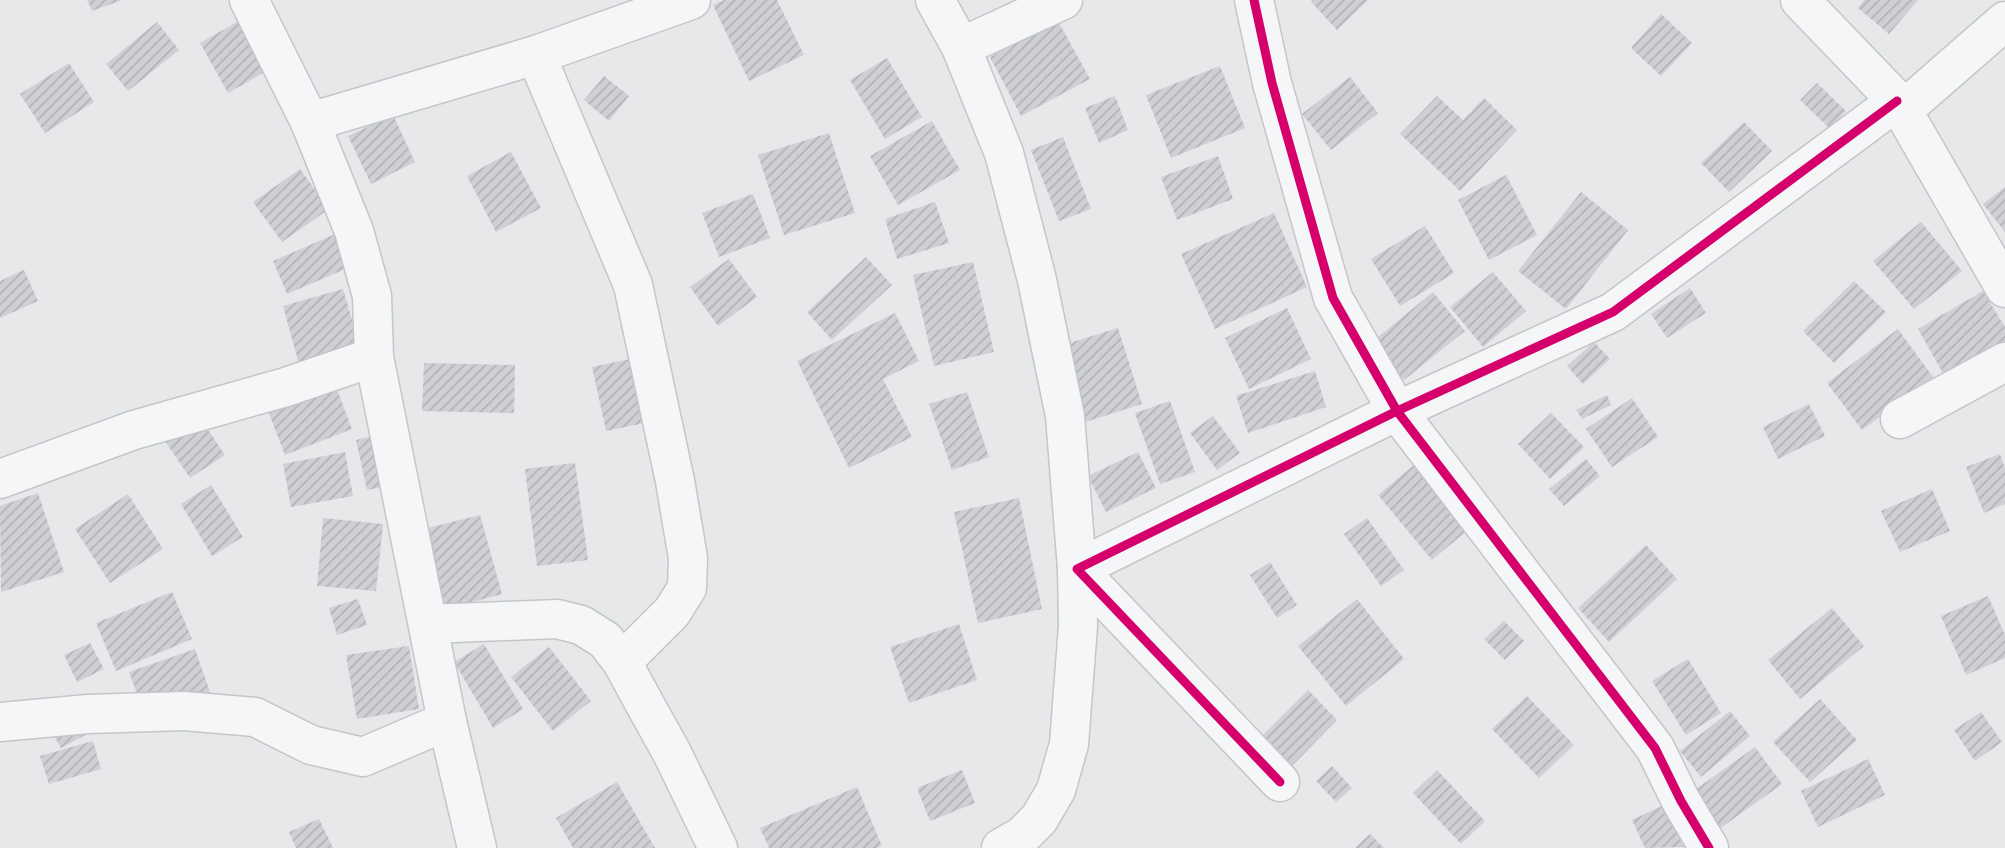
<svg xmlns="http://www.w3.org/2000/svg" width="2005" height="848" font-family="Arial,sans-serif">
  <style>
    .building { fill: url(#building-hatch) }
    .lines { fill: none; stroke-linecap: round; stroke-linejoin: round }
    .minor-casing { stroke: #c4c6c8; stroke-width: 41 }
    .minor { stroke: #f5f6f7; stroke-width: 38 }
    .cycleway-casing { stroke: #f4f6f9; stroke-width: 13 }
    .cycleway { stroke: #d6006c; stroke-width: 9 }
  </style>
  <defs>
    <pattern id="building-hatch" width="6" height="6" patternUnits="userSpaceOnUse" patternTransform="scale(1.75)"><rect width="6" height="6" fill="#ced0d3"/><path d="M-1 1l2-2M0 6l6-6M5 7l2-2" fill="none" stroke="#b1b3b6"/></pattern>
  </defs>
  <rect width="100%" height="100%" fill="#e6e8ea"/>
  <g class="building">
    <path d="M87 0H122L92 11Z"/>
    <path d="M724 0H777L804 55 749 81 713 5Z"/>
    <path d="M1313 0H1368L1337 30 1311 2Z"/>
    <path d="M1864 0H1918L1889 34 1858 8Z"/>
    <path d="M1661 14 1692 43 1661 76 1631 48Z"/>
    <path d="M246 17 275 66 228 93 200 43Z"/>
    <path d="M1058 21 1090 79 1021 116 990 57Z"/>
    <path d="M157 22 179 50 128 91 106 64Z"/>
    <path d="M887 58 922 117 885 139 850 80Z"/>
    <path d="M69 63 94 102 45 133 20 94Z"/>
    <path d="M1220 66 1245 128 1171 158 1146 95Z"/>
    <path d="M604 76 629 96 609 121 584 100Z"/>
    <path d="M1350 77 1378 113 1331 150 1302 114Z"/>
    <path d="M1817 83 1846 111 1829 128 1800 100Z"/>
    <path d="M1115 96 1128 130 1099 143 1085 108Z"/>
    <path d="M1437 96 1463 120 1484 98 1517 130 1460 191 1400 134Z"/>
    <path d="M393 115 415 162 371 184 348 136Z"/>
    <path d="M932 121 960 170 898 205 870 156Z"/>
    <path d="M1744 122 1772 151 1729 192 1701 163Z"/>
    <path d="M829 133 855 213 784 235 758 155Z"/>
    <path d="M1063 137 1091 209 1059 221 1031 150Z"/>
    <path d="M511 152 541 208 496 232 467 176Z"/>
    <path d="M1218 156 1233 199 1177 220 1161 177Z"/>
    <path d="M300 169 329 209 282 242 253 202Z"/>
    <path d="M1506 175 1537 235 1489 260 1458 200Z"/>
    <path d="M2005 187V232L1983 204Z"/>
    <path d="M1581 192 1628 230 1566 309 1518 271Z"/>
    <path d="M753 194 770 238 719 257 702 213Z"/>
    <path d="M935 202 949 243 897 259 885 219Z"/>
    <path d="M1274 213 1307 287 1215 329 1181 254Z"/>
    <path d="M1921 222 1962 271 1914 309 1873 261Z"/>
    <path d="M1425 226 1454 273 1400 306 1371 259Z"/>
    <path d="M342 231 357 264 287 294 273 261Z"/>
    <path d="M866 257 892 285 832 340 807 312Z"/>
    <path d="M729 259 757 297 718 326 690 287Z"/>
    <path d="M973 262 994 352 934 366 913 275Z"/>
    <path d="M24 270 38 301 0 318V281Z"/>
    <path d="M1493 272 1526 311 1483 347 1450 307Z"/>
    <path d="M1854 281 1886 312 1834 363 1803 331Z"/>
    <path d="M1690 288 1706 313 1667 338 1651 314Z"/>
    <path d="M343 289 360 347 299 364 283 306Z"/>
    <path d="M1983 291 2005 327V348L1948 382 1918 329Z"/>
    <path d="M1433 292 1465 331 1404 380 1372 342Z"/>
    <path d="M1287 308 1311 359 1249 389 1225 338Z"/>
    <path d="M895 313 919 361 883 379 912 437 849 468 797 361Z"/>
    <path d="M1118 328 1142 404 1085 422 1060 346Z"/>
    <path d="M1898 329 1933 377 1862 430 1827 383Z"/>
    <path d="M1594 342 1610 359 1583 384 1567 366Z"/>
    <path d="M640 357 654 421 606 431 592 367Z"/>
    <path d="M424 363 515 365 514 413 422 411Z"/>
    <path d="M1315 371 1326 407 1248 433 1236 396Z"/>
    <path d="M333 379 352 429 285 455 266 406Z"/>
    <path d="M967 392 989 457 952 470 929 404Z"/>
    <path d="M1607 395 1611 405 1582 419 1576 410Z"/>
    <path d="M1632 398 1658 437 1612 467 1586 429Z"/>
    <path d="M1170 401 1195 472 1160 484 1135 413Z"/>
    <path d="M1809 404 1825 436 1778 459 1763 427Z"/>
    <path d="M1551 413 1584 447 1550 479 1518 444Z"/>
    <path d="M1213 416 1240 453 1217 470 1190 433Z"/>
    <path d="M200 418 225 455 190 478 165 441Z"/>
    <path d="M378 435 389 486 367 490 356 440Z"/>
    <path d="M345 452 353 496 291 507 283 464Z"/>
    <path d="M1138 452 1156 488 1106 512 1088 476Z"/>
    <path d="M2000 454 2005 468V504L1984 513 1966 467Z"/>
    <path d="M1586 459 1600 476 1564 506 1549 489Z"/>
    <path d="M1420 460 1475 524 1432 560 1378 495Z"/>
    <path d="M575 463 588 560 537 566 525 469Z"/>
    <path d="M211 485 243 537 212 556 181 504Z"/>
    <path d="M1932 489 1950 531 1900 552 1881 511Z"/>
    <path d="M38 493 64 572 1 592 0 506Z"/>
    <path d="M128 494 163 549 110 583 75 529Z"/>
    <path d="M1019 498 1042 609 978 623 954 512Z"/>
    <path d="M480 515 502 594 446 609 424 529Z"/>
    <path d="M323 518 383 524 376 591 317 586Z"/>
    <path d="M1367 518 1404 570 1381 586 1344 534Z"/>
    <path d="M1646 545 1677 579 1609 642 1578 608Z"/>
    <path d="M1270 562 1297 605 1277 618 1250 575Z"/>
    <path d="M172 592 192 639 116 671 96 623Z"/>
    <path d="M1988 596 2005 635V658L1966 675 1941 616Z"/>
    <path d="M358 599 367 625 337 635 329 608Z"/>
    <path d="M1357 599 1404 659 1346 706 1298 646Z"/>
    <path d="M1832 608 1864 646 1800 699 1768 660Z"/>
    <path d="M1504 621 1524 641 1505 660 1484 639Z"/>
    <path d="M959 624 977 680 909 703 890 647Z"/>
    <path d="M90 643 104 669 77 682 64 655Z"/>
    <path d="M484 644 523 709 493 728 454 662Z"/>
    <path d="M409 646 419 709 357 719 346 655Z"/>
    <path d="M549 647 591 701 553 731 511 677Z"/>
    <path d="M195 649 211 695 146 718 129 672Z"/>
    <path d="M1688 659 1721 713 1686 735 1652 681Z"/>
    <path d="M1308 690 1337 720 1289 769 1259 739Z"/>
    <path d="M1527 696 1574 745 1539 778 1492 729Z"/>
    <path d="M1820 699 1857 740 1810 782 1773 742Z"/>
    <path d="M1730 711 1750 736 1701 777 1680 751Z"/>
    <path d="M1981 712 2002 742 1975 761 1954 730Z"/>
    <path d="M51 730 93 731 61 748Z"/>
    <path d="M93 741 101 769 49 784 40 756Z"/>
    <path d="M1755 747 1782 784 1715 832 1688 795Z"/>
    <path d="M1868 759 1885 795 1818 827 1801 791Z"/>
    <path d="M1332 766 1352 788 1336 802 1316 781Z"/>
    <path d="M962 770 975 803 930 821 917 788Z"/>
    <path d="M1437 770 1485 821 1461 844 1413 793Z"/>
    <path d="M617 782 655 848H573L556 818Z"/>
    <path d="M857 787 882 846 877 848H769L760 828Z"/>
    <path d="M1666 804 1685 847 1645 848 1632 820Z"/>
    <path d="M319 819 333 848H296L289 832Z"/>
    <path d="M1370 834 1384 848H1355Z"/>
  </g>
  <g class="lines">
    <g class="minor-casing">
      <g id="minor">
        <path d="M249 0 310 122 354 231 372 296 374 357 447 721 477 848"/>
        <path d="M935 0 961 47 1004 153 1037 280 1065 416 1077 569 1078 626 1069 744 1056 790 1039 819 1022 836 1001 848"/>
        <path d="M1254 0 1272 83 1333 298 1397 411 1655 748 1681 801 1709 848"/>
        <path d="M1800 0 1897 101 2005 288"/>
        <path d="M961 47 1063 0"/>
        <path d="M536 55 633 285 675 481 688 558 687 588 672 612 622 662"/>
        <path d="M1903 110 2005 21"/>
        <path d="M310 122 536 55 691 0"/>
        <path d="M1900 419 2005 362"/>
        <path d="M0 479 134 430 286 387 374 357"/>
        <path d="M429 624 557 619 581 625 605 640 622 662 642 699 672 753 718 848"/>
        <path d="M0 722 88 714 184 711 255 717 311 745 363 757 447 721"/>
        <path d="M1280 782 1077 569 1397 411 1613 312 1897 101"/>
      </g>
    </g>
    <use href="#minor" class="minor"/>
    <g class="cycleway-casing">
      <g id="cycleway">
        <path d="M1254 0 1272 83 1333 298 1397 411 1655 748 1681 801 1709 848"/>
        <path d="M1280 782 1077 569 1397 411 1613 312 1897 101"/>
      </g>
    </g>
    <use href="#cycleway" class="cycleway"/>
  </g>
</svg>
